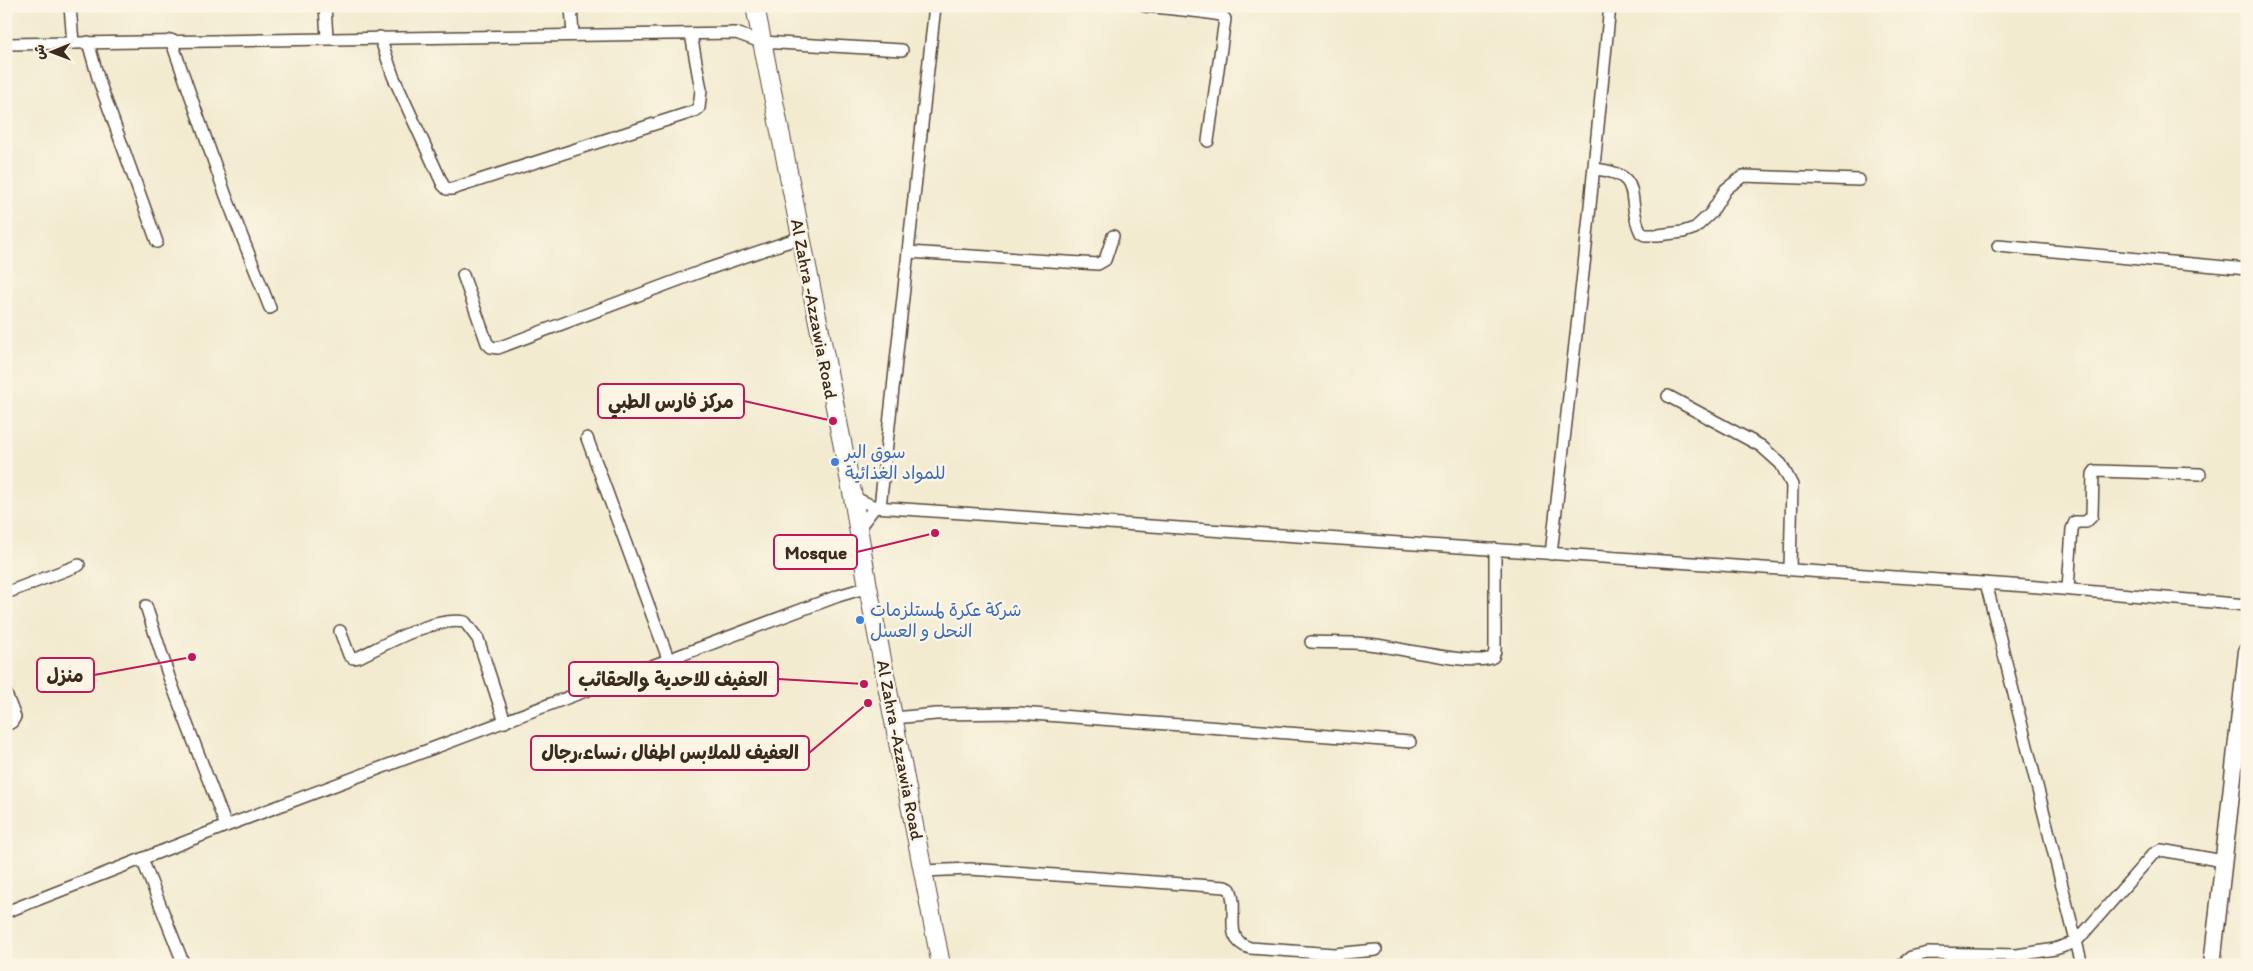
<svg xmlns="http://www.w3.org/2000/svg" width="2253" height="971" font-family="Itim,'Playpen Sans Arabic',sans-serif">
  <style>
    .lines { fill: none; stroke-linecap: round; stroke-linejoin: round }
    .street-casing { stroke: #564739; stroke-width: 14 }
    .secondary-casing { stroke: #564739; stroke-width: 19 }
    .primary-casing { stroke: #564739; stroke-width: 20 }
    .street { stroke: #fff; stroke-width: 11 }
    .secondary { stroke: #fff; stroke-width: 16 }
    .primary { stroke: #fff; stroke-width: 18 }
    .shop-dot { fill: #3f7fe0; stroke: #fcf5e5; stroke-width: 2 }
    .labels { text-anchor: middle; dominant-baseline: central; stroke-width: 5; stroke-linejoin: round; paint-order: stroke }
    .street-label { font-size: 18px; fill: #3b2a1e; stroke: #fcf5e5 }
    .shop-label { font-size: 18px; fill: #366cbe; stroke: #fcf5e5; text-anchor: start }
    .leader { fill: none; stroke: #c2185b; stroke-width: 2 }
    .callout-dot { fill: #c2185b; stroke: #fcf5e5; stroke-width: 2 }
    .callout { fill: #fcf5e5; stroke: #c2185b; stroke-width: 2 }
    .callout-label { font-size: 19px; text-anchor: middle; font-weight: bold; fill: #3b2a1e }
  </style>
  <rect width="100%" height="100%" fill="#fcf5e5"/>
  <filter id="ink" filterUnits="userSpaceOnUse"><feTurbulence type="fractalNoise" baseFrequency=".02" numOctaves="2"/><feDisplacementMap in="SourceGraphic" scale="10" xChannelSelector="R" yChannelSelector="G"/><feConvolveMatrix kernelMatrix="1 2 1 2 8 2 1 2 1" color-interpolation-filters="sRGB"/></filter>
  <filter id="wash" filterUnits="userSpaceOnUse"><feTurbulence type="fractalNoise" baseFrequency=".0096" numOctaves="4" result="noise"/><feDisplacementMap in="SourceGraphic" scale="20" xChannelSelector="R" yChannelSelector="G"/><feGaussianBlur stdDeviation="1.12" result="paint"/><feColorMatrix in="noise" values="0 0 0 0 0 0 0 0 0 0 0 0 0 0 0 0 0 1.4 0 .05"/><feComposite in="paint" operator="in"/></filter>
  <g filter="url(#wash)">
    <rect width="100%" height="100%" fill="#f2ebd0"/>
  </g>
  <g filter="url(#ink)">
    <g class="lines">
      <g class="street-casing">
        <g id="street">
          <path d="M70 6 73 43"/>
          <path d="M325 6 327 38"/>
          <path d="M571 6 573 35"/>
          <path d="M1145 6 1202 12V6"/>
          <path d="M1202 12 1221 15 1225 19 1208 141"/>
          <path d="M380 37 393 76 443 185 447 189H452L695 111 699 108 701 90 691 34"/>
          <path d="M171 40 226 196 270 308"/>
          <path d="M88 42 99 81 157 242"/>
          <path d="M6 44 736 33 761 42 902 50"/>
          <path d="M1594 169C1648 174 1624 200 1641 233L1645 235H1658L1683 232 1695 228 1711 213 1726 189 1743 176 1859 180"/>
          <path d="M1998 246 2247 269"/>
          <path d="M908 252 1098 264 1105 260 1113 236"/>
          <path d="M463 275 487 343 491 347 498 348 705 270 799 238"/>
          <path d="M1668 396 1761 446 1781 464 1792 485 1790 569"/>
          <path d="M587 438 669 661"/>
          <path d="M853 497 875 507 2026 586 2247 605"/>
          <path d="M880 507 935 6"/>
          <path d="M858 529 875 507"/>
          <path d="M1551 554 1585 256 1610 6"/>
          <path d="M1986 583 2082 965"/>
          <path d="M2068 589 2072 529 2075 522H2086L2092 516 2093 474 2095 471 2200 474"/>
          <path d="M6 593 79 565"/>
          <path d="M146 606 169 677 226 826"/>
          <path d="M340 631 349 655 353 658 359 657C386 644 435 616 465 622L478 639 505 722"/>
          <path d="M1311 642C1332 643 1355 642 1376 645 1399 648 1478 667 1493 657L1495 651V549"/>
          <path d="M6 694 15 717 12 722 6 725"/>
          <path d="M894 718 936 714 1019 713 1410 742"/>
          <path d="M142 859 184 965"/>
          <path d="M923 871 970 869 1225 887 1230 889C1240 911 1221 939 1250 948L1334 954 1376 950"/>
          <path d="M6 912 226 826 838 596 868 587"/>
          <path d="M1901 965 1911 957 1928 953 2017 955 2055 949 2076 942 2153 854 2161 850 2223 861"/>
        </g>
      </g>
      <g class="secondary-casing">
        <path id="secondary" d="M2212 965 2247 651"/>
      </g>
      <g class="primary-casing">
        <path id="primary" d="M755 6 853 497 868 587 941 965"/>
      </g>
      <use href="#street" class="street"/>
      <use href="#secondary" class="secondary"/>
      <use href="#primary" class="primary"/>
    </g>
  </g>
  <g class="shop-dot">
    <circle cx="835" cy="462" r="5"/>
    <circle cx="860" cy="620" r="5"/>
  </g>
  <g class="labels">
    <g class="street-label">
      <text transform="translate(814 309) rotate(79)">Al Zahra -Azzawia Road</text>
      <text transform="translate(900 750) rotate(79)">Al Zahra -Azzawia Road</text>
    </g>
    <g class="shop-label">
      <text x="845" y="452">سوق البر<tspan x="845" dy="21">للمواد الغذائية</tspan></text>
      <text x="870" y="610">شركة عكرة لمستلزمات<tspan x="870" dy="21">النحل و العسل</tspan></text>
    </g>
  </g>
  <path class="leader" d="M833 421L744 401M935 533L857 552M192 657L94 675M864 684L778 679M868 703L809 753"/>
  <g class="callout-dot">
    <circle cx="833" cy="421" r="5"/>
    <circle cx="935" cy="533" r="5"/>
    <circle cx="192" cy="657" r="5"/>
    <circle cx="864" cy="684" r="5"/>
    <circle cx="868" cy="703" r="5"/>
  </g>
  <g class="callout">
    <rect x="598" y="384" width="146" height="34" rx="5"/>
    <rect x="774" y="535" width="83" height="34" rx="5"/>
    <rect x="37" y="658" width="57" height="34" rx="5"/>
    <rect x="569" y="662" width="209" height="34" rx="5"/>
    <rect x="531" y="736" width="278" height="34" rx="5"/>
  </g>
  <g class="callout-label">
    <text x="671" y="408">مركز فارس الطبي</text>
    <text x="816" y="559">Mosque</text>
    <text x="65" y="682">منزل</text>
    <text x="673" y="686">العفيف للاحدية والحقائب</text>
    <text x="670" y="759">العفيف للملابس اطفال ،نساء،رجال</text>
  </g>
  <rect width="2253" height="971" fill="none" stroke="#fcf5e5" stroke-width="25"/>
  <g transform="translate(52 52) rotate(269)" stroke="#fcf5e5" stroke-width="4" paint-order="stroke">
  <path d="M0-4L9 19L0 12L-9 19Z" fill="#3b2a1e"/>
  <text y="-8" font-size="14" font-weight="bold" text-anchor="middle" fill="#3b2a1e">ش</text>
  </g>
</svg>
